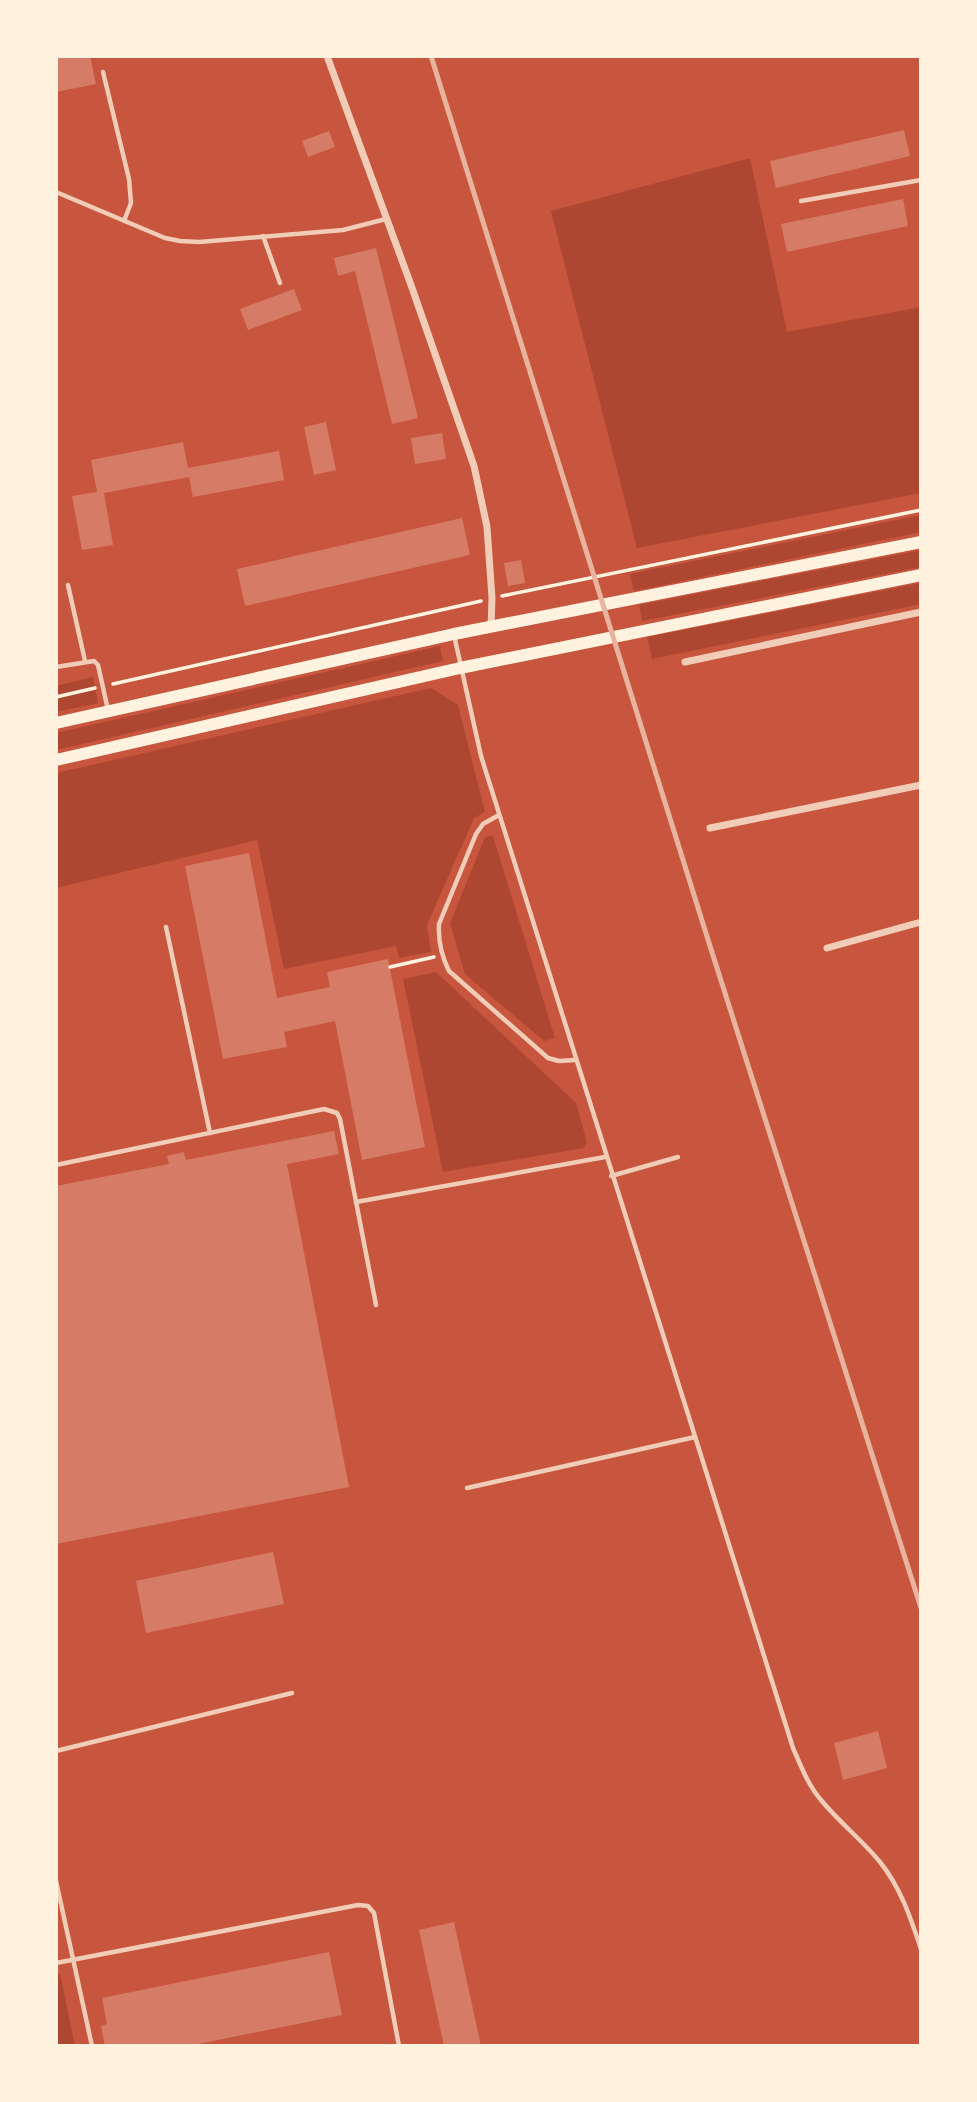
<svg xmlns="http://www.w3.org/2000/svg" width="977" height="2102" font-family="Lato,sans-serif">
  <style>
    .green { fill: #ae4732 }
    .building { fill: #d67c66 }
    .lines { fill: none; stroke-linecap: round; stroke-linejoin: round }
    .path { stroke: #fff3e0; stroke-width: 3.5 }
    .service { stroke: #f1ccb7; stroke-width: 4.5 }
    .minor { stroke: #f1ccb7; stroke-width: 7 }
    .secondary { stroke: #fff3e0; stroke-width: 12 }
    .rail { stroke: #e9b49f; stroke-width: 5 }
  </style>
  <rect width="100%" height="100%" fill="#c8553d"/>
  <g class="green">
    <path d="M750 158 787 332 921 307V493L637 548 551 211Z"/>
    <path d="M921 515V532L634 591 630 574Z"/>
    <path d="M921 550V567L642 621 639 605Z"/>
    <path d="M921 583V604L652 659 647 637Z"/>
    <path d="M440 646 443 661 56 750V733Z"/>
    <path d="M93 677 98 703 56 712V686Z"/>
    <path d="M431 688 458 705 485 812 474 818 427 925 431 952 399 958 396 946 284 969 257 840 56 888V773Z"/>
    <path d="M493 835V836L555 1038 544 1041 465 974 450 923 485 837Z"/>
    <path d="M436 972 576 1103 587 1142 584 1148 443 1172 403 979Z"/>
    <path d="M60 1974 75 2046H56V1975Z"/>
  </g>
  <g class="building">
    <path d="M56 56H90L96 84 56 92Z"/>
    <path d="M904 130 910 156 776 188 770 161Z"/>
    <path d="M329 131 335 147 308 157 302 141Z"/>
    <path d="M903 199 908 226 787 252 781 224Z"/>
    <path d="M376 248 418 418 392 424 355 271 338 276 334 258Z"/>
    <path d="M294 289 302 310 248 330 240 309Z"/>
    <path d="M326 422 336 470 314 475 304 427Z"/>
    <path d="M442 433 446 459 415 464 411 438Z"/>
    <path d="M183 442 188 468 279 451 284 480 193 497 189 477 104 493 113 545 82 550 72 496 97 492 91 460Z"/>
    <path d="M462 518 470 555 245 606 237 569Z"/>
    <path d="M521 560 525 583 508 586 504 563Z"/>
    <path d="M249 853 277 998 330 987 327 972 388 959 425 1147 362 1160 335 1021 284 1032 287 1047 223 1059 185 866Z"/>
    <path d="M334 1131 339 1154 287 1164 349 1487 56 1544V1186L169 1164 167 1156 184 1152 186 1160Z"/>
    <path d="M273 1552 284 1604 146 1633 136 1581Z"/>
    <path d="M878 1731 887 1768 843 1780 834 1743Z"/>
    <path d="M454 1922 481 2046H444L419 1930Z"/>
    <path d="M329 1952 342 2015 188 2046H105L101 2026 107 2024 102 1998Z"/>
  </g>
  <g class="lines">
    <g class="path">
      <path d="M502 596 921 510"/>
      <path d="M113 684 481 601"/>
      <path d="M56 697 95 688"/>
      <path d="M390 967 434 957"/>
    </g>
    <g class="service">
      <path d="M103 72 129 179 131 203 124 221"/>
      <path d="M56 192 165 238 180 241 199 242 343 230 386 219"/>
      <path d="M801 201 921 180"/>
      <path d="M263 236 280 283"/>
      <path d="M68 585 85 661"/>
      <path d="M454 635 481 756 793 1748C801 1766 808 1785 821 1800 839 1822 862 1840 880 1862 901 1888 911 1919 921 1949"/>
      <path d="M56 667 94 661 98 665 108 710"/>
      <path d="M499 815 483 824 476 834 439 924C438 940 442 957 449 971L548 1058 559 1061 575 1060"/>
      <path d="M166 927 210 1133"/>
      <path d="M56 1165 324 1109 337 1113 340 1119 376 1305"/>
      <path d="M611 1176 678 1157"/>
      <path d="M356 1202 605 1157"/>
      <path d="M467 1488 695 1437"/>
      <path d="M56 1751 292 1693"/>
      <path d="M56 1881 92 2046"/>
      <path d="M56 1963 358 1905 368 1906 374 1913 399 2046"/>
    </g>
    <g class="minor">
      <path d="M327 56 411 285 474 466 487 527 492 598 491 627"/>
      <path d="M685 662 921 612"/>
      <path d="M710 828 921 785"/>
      <path d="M827 948 921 922"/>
    </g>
    <g class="secondary">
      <path d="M56 723 454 634 921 542"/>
      <path d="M56 760 460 668 921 575"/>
    </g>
    <path class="rail" d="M431 56 710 946 921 1608"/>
  </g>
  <rect width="977" height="2102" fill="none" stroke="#fff3e0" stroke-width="116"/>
</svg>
